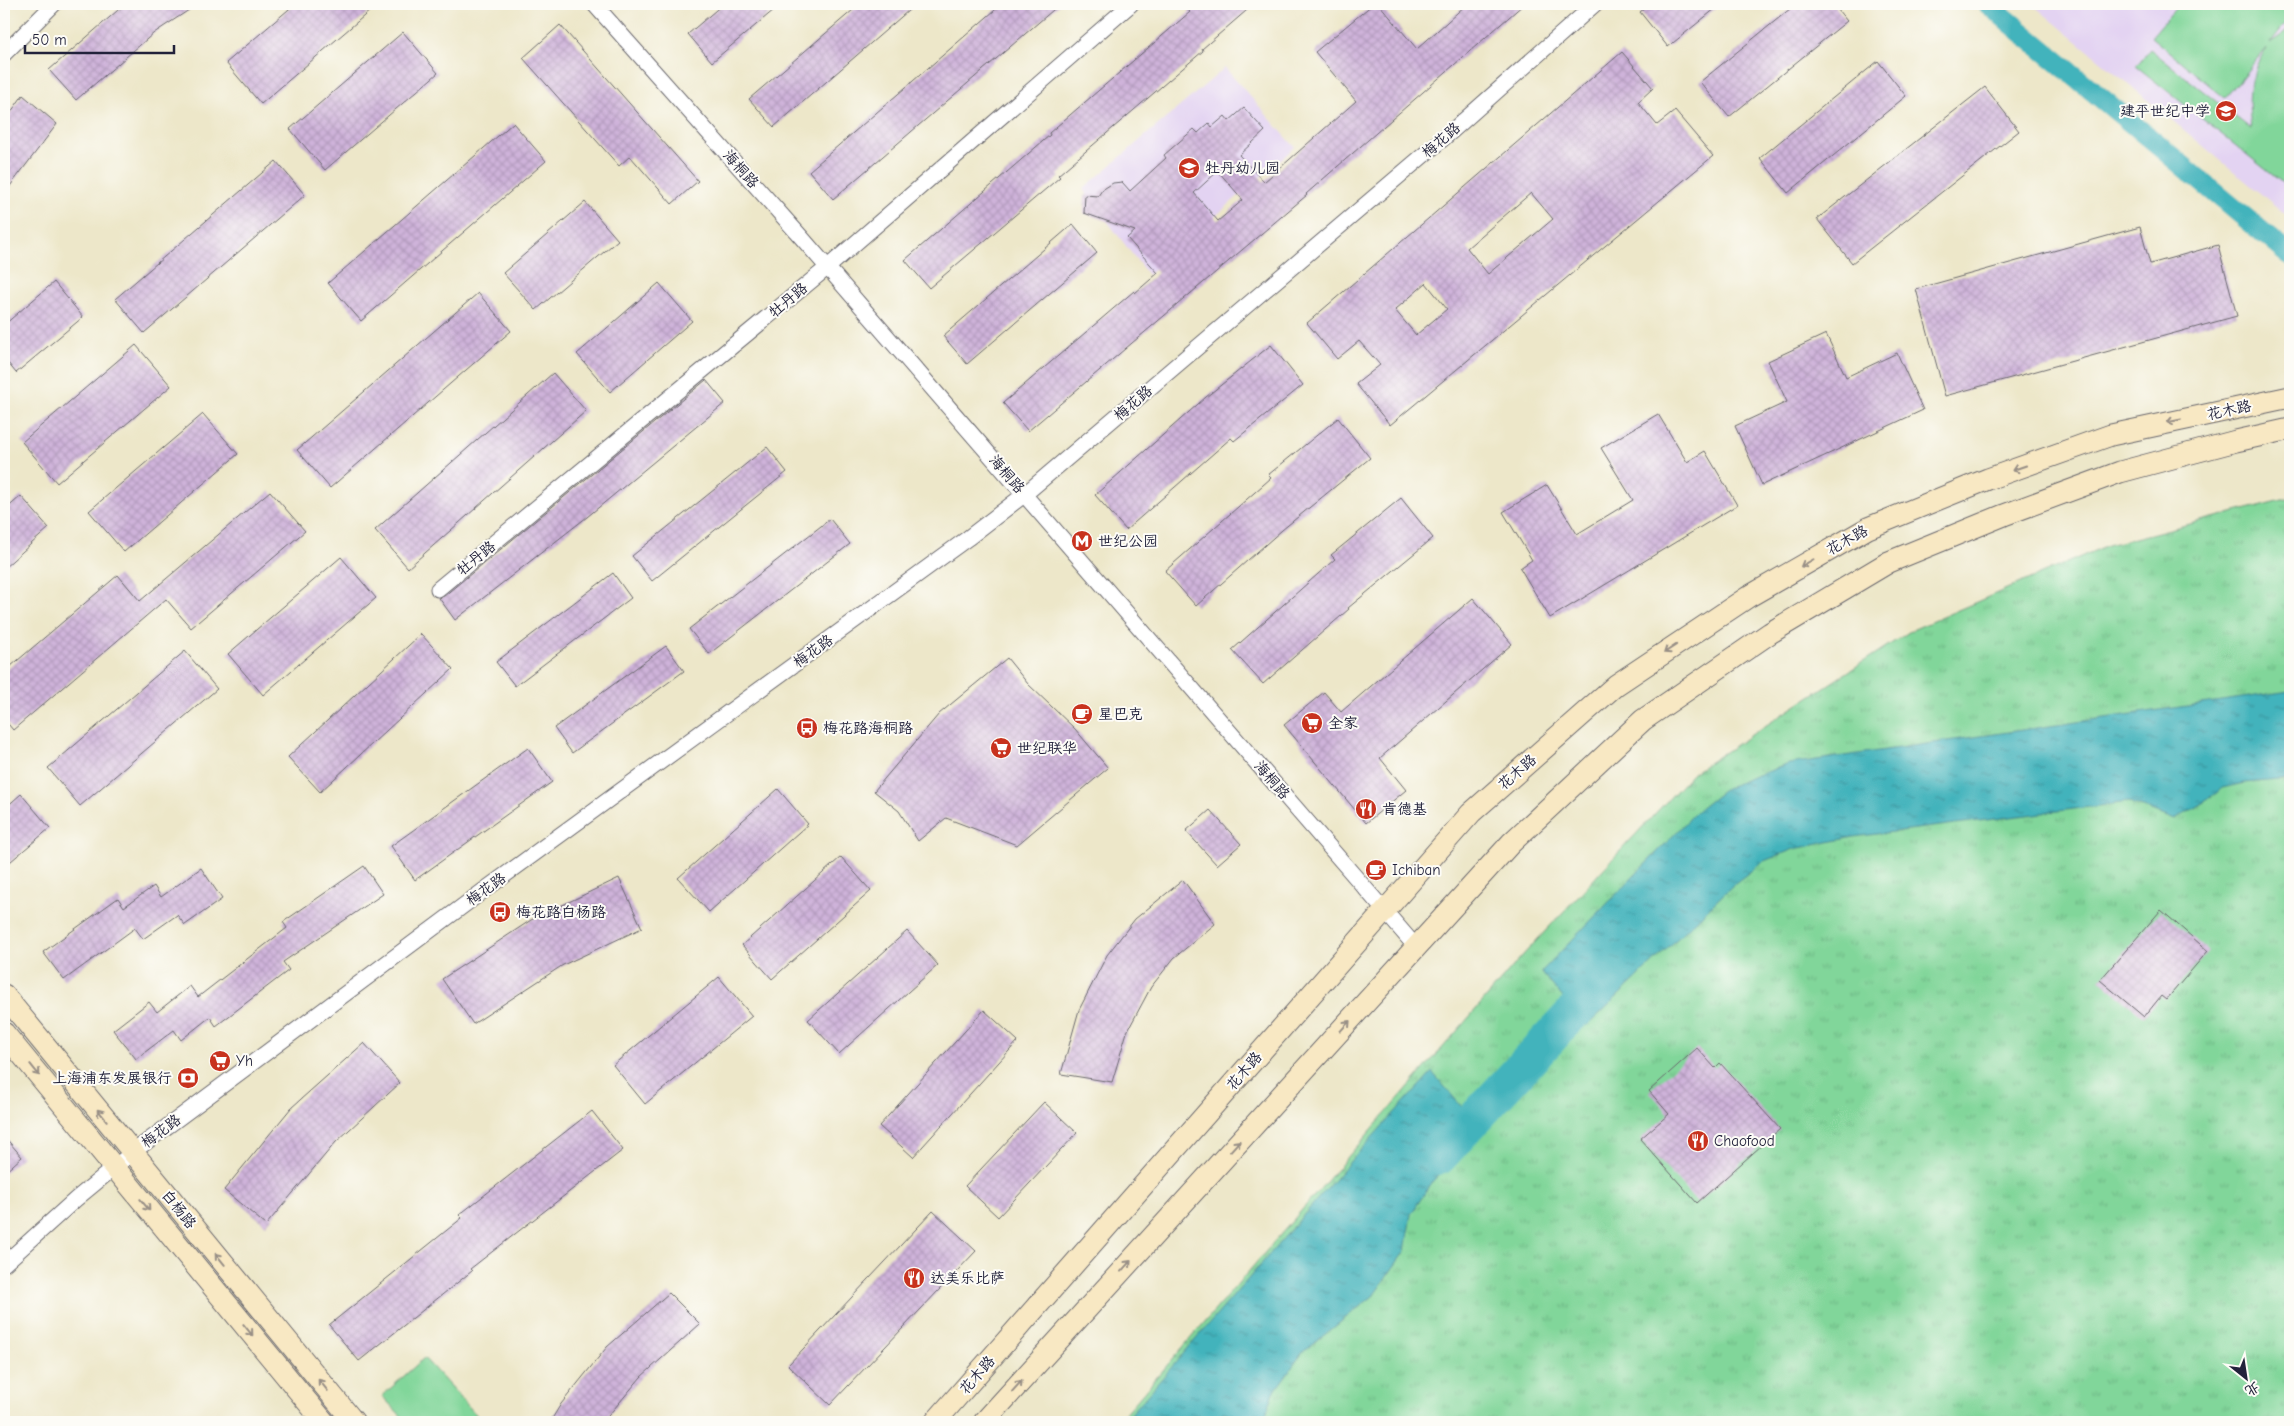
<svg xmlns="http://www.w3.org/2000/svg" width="2294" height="1426" font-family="'Comic Neue','LXGW WenKai TC',sans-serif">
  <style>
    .built { fill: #e3d3f2 }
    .grass { fill: url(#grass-tufts); stroke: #527c6a }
    .pitch { fill: #81d69a; stroke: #527c6a }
    .water { fill: url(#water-ripples); stroke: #326a7c }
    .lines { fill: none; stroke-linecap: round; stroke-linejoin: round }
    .canal { stroke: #43b3bc; stroke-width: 21 }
    .river { stroke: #43b3bc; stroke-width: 36 }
    .building { fill: url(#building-cross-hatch); fill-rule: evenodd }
    .minor-casing { stroke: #69676d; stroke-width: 17 }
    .secondary-casing { stroke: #69676d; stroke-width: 23 }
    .minor { stroke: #fff; stroke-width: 15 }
    .secondary { stroke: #f8e8c3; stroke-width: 21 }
    .oneway { stroke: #988f86 }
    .labels { text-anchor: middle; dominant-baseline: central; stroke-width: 4; stroke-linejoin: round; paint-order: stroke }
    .poi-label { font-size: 15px; fill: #22223b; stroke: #fdfcf7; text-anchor: start }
    .street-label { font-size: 15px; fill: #22223b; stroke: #fdfcf7 }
  </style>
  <defs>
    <pattern id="grass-tufts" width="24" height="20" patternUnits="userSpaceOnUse" patternTransform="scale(1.25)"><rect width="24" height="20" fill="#81d69a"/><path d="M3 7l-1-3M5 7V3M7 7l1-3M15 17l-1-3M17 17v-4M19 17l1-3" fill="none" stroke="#6fb786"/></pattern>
    <pattern id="water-ripples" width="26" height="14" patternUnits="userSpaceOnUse" patternTransform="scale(1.25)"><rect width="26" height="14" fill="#43b3bc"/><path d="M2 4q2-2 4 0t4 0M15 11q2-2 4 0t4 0" fill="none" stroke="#38919a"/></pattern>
    <pattern id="building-cross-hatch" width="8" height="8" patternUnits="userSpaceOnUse" patternTransform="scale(1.25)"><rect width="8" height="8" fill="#cfb3da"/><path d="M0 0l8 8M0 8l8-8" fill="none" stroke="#b19abc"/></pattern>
  </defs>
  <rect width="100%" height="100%" fill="#fdfcf7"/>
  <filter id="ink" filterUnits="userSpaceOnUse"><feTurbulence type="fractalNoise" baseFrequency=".02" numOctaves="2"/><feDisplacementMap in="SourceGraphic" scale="10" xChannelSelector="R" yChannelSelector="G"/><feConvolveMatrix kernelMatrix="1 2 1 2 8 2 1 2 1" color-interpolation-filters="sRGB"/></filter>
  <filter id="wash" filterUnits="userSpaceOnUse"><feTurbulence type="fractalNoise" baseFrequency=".0096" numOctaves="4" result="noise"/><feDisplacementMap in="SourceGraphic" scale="20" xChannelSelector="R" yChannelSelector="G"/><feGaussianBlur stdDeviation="1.12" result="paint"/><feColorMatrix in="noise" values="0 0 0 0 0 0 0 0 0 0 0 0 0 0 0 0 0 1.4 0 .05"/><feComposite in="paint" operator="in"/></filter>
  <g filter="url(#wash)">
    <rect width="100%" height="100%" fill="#ede7c9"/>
    <g class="built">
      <path d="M2032 4H2290V218Z"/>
      <path d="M1225 68 1295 147 1148 275 1083 189Z"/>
    </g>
    <path class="grass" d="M2290 498V1422H1118L1523 955 1693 773 1912 630 2108 545Z"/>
    <g class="pitch">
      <path d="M2179 4H2290V18L2270 43 2290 29V189L2136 66 2150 49 2251 129C2247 92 2249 81 2266 48L2225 98 2151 37Z"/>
      <path d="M424 1358 483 1422H407L382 1396Z"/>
    </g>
    <g class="water">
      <path d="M2290 691V779L2244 783 2222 788 2212 797 2175 820 2129 802 1853 837 1794 849 1764 861 1735 883 1587 1026 1541 972 1697 811 1722 791 1747 779 1789 764Z"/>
      <path d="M1432 1072 1480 1128 1432 1182 1411 1214 1405 1251 1373 1296 1303 1352 1274 1392 1263 1422H1246L1237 1416 1224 1412 1221 1422H1124L1354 1157Z"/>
    </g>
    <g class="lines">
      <path class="canal" d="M1988 4 2290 255"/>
      <path class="river" d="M1439 1157 1585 1000 1611 977"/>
    </g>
    <g id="blocks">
      <g class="building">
        <path d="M125 4H198L154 33 76 100 49 70Z"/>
        <path d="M295 4H378L261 104 226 63Z"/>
        <path d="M723 4H781L712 62 688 34Z"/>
        <path d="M860 4H916L774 127 749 99Z"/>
        <path d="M1002 4H1060L833 199 809 171Z"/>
        <path d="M1196 4H1254L1202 49 1203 51 1058 175 1060 177 929 288 905 260 1050 135 1049 133 1190 12 1188 10Z"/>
        <path d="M1373 4H1379L1417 49 1467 4H1524L1306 194 1307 195 1028 431 1003 403 1134 291 1135 293 1158 273 1127 238 1135 231 1084 213 1085 195 1098 196 1102 190 1113 183 1122 182 1130 191 1166 158 1164 155 1194 129 1198 133 1209 123 1212 127 1225 116 1229 121 1244 108 1265 131 1239 155 1264 182 1356 101 1315 52ZM1218 171 1243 200 1218 221 1194 193Z"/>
        <path d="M1650 4H1721L1668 47 1640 12Z"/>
        <path d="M1796 4H1833L1847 21 1729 117 1700 82Z"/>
        <path d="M560 25 698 181 672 204 630 156 619 166 523 58Z"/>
        <path d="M403 32 438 73 325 170 290 129Z"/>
        <path d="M1622 52 1653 88 1638 102 1657 125 1675 111 1713 156 1390 425 1356 384 1380 365 1359 341 1337 359 1307 323ZM1531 193 1553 219 1488 274 1467 248ZM1426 283 1447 309 1416 335 1395 310Z"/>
        <path d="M1878 61 1906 96 1788 193 1760 158Z"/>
        <path d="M1985 87 2019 131 1852 263 1817 219Z"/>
        <path d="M23 95 57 124 4 194V122Z"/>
        <path d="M513 123 546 161 361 321 328 283Z"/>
        <path d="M276 161 305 195 144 333 115 299Z"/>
        <path d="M585 202 618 240 536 310 503 273Z"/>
        <path d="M1073 224 1097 253 967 364 943 336Z"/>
        <path d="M2140 227 2150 264 2218 245 2237 316 1945 396 1916 289Z"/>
        <path d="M54 282 83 317 16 373 4 358V325Z"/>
        <path d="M659 283 692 321 610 392 577 354Z"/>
        <path d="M478 293 511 331 330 488 297 450Z"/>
        <path d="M1826 334 1846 377 1897 353 1923 410 1762 485 1735 426 1787 402 1768 361Z"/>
        <path d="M136 345 171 386 57 483 22 442Z"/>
        <path d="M1271 345 1303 385 1234 441 1231 438 1126 530 1095 495 1206 397Z"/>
        <path d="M553 373 586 411 408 568 375 530Z"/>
        <path d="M706 380 725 403 587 517 455 620 439 598 444 596Z"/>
        <path d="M203 414 238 454 124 552 89 511Z"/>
        <path d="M1658 414 1687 462 1705 451 1737 505 1550 618 1520 568 1532 560 1503 512 1547 485 1577 534 1633 500 1601 448Z"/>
        <path d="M1338 418 1370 458 1282 530 1196 606 1165 571 1271 478 1268 475Z"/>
        <path d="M767 447 787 472 652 581 632 556Z"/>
        <path d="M270 491 305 531 191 628 166 599 13 730 4 719V672L118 575 140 601Z"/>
        <path d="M21 496 49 528 4 568V511Z"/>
        <path d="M1401 498 1433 538 1348 608 1349 609 1263 684 1232 650 1335 559 1331 555Z"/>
        <path d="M830 519 850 544 709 654 689 629Z"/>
        <path d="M341 557 376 598 263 695 228 654Z"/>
        <path d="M613 573 631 598 515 686 496 662Z"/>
        <path d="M1473 598 1512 644 1380 758 1406 790 1366 823 1284 725 1324 692 1341 712Z"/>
        <path d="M421 634 453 669 320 792 288 757Z"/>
        <path d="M666 646 684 671 572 753 554 728Z"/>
        <path d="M185 651 217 689 80 806 48 768Z"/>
        <path d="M1007 658 1028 684 1075 729 1108 768 1017 845 946 818 918 841 899 811 874 791 939 714Z"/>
        <path d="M528 748 552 782 415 880 391 846Z"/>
        <path d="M778 789 808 824 709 912 678 878Z"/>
        <path d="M21 794 50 828 4 867V809Z"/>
        <path d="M1210 810 1241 844 1217 865 1186 831Z"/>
        <path d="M841 857 871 891 772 979 742 945Z"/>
        <path d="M364 866 383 894 283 962 289 970 216 1026 210 1017 181 1040 174 1030 136 1059 113 1030 149 1002 157 1012 190 986 198 997 287 928 283 922Z"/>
        <path d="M201 868 222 899 185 925 177 915 143 939 135 928 64 980 43 952 118 898 124 907 154 886 161 897Z"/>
        <path d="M619 878 642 928 563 965 473 1024 442 979 531 920Z"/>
        <path d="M1183 880 1215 924 1174 958 1151 987 1127 1032 1112 1082 1061 1074 1079 1010 1107 955 1135 919Z"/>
        <path d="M2161 910 2208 951 2166 1000 2161 996 2144 1017 2100 980Z"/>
        <path d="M907 931 938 965 839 1054 808 1020Z"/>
        <path d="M719 977 752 1016 645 1104 613 1065Z"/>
        <path d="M984 1010 1018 1041 913 1157 879 1126Z"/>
        <path d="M364 1043 400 1083 336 1142 266 1225 224 1190 291 1108Z"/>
        <path d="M1697 1048 1715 1068 1720 1063 1780 1129 1697 1203 1640 1139 1669 1114 1649 1091Z"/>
        <path d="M1044 1102 1077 1133 998 1217 965 1186Z"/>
        <path d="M592 1111 623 1150 470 1269 472 1271 359 1361 329 1325 462 1218 459 1215Z"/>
        <path d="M4 1136 22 1157 4 1173Z"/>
        <path d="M933 1211 976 1251 830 1405 788 1365Z"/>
        <path d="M669 1293 700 1324 641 1377 603 1422H550L561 1404 607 1347Z"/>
      </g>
    </g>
  </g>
  <g filter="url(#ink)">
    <use href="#blocks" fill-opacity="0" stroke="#69676d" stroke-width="1"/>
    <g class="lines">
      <g class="minor-casing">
        <g id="minor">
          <path d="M594 4 802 238 1416 947"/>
          <path d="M4 54 54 4"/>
          <path d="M438 589 828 267 1131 4"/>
          <path d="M4 1264 76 1199 133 1152 483 891 968 538 1025 494 1452 131 1595 4"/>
        </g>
      </g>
      <g class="secondary-casing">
        <g id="secondary">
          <path d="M4 995 354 1422"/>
          <path d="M4 1033 324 1422"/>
          <path d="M935 1422 1471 813 1616 685 1748 597 1868 528 1988 479 2111 435 2290 397"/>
          <path d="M984 1422 1511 843 1643 720 1770 633 1889 562 2004 515 2120 472 2236 441 2290 429"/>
        </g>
      </g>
      <use href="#minor" class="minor"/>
      <use href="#secondary" class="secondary"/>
    </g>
    <defs><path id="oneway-shaft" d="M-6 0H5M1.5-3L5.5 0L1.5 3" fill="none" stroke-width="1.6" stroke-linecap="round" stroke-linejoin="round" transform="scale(1.25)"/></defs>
    <g class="oneway">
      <use href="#oneway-shaft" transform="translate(2174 421) rotate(168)"/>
      <use href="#oneway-shaft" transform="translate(2019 468) rotate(161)"/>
      <use href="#oneway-shaft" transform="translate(1807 563) rotate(150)"/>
      <use href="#oneway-shaft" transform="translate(1670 649) rotate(146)"/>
      <use href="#oneway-shaft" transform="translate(1345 1026) rotate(-48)"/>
      <use href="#oneway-shaft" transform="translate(35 1070) rotate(51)"/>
      <use href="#oneway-shaft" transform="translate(102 1115) rotate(-129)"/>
      <use href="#oneway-shaft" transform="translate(1235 1146) rotate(-48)"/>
      <use href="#oneway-shaft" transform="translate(145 1205) rotate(51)"/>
      <use href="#oneway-shaft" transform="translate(220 1259) rotate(-129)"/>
      <use href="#oneway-shaft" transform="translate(1126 1266) rotate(-48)"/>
      <use href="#oneway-shaft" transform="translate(248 1330) rotate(51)"/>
      <use href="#oneway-shaft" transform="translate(323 1385) rotate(-129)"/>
      <use href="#oneway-shaft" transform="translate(1017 1386) rotate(-48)"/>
    </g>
  </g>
  <defs>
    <g id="school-disc" transform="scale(1.125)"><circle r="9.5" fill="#c8321e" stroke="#fdfcf7"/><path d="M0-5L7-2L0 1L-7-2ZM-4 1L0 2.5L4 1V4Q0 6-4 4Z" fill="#fff"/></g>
    <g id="metro-disc" transform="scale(1.125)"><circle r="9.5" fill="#c8321e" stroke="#fdfcf7"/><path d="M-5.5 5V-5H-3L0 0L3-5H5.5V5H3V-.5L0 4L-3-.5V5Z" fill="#fff"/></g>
    <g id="cafe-disc" transform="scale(1.125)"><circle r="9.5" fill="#c8321e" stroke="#fdfcf7"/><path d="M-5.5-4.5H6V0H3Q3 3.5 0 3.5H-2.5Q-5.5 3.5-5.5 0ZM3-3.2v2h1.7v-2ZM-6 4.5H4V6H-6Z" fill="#fff"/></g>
    <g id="supermarket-disc" transform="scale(1.125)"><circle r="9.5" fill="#c8321e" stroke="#fdfcf7"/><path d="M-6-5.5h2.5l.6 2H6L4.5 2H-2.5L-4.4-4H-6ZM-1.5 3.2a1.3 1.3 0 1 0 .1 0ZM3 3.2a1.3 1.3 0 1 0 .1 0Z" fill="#fff"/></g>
    <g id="bus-disc" transform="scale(1.125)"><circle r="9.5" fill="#c8321e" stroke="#fdfcf7"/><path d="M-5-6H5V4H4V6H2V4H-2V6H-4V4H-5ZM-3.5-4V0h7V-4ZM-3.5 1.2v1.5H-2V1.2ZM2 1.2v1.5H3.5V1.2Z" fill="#fff"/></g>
    <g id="restaurant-disc" transform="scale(1.125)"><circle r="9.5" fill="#c8321e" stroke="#fdfcf7"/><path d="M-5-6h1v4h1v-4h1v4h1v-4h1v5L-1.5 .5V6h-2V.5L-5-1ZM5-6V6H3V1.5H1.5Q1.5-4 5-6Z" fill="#fff"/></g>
    <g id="bank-disc" transform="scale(1.125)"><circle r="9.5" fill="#c8321e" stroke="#fdfcf7"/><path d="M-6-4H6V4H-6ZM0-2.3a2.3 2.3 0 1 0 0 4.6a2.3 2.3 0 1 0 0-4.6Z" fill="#fff"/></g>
  </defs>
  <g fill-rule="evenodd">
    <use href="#school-disc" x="2226" y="111"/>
    <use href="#school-disc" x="1189" y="168"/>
    <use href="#metro-disc" x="1082" y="541"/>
    <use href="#cafe-disc" x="1082" y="714"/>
    <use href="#supermarket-disc" x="1312" y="723"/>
    <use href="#bus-disc" x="807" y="728"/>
    <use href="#supermarket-disc" x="1001" y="748"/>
    <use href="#restaurant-disc" x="1366" y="809"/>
    <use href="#cafe-disc" x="1376" y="870"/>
    <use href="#bus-disc" x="500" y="912"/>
    <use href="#supermarket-disc" x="220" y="1061"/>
    <use href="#bank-disc" x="188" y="1078"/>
    <use href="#restaurant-disc" x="1698" y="1141"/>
    <use href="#restaurant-disc" x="914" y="1278"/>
  </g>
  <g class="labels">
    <g class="poi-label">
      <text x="2210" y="111" text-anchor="end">建平世纪中学</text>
      <text x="1205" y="168">牡丹幼儿园</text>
      <text x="1098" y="541">世纪公园</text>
      <text x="1098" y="714">星巴克</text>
      <text x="1328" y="723">全家</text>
      <text x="823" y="728">梅花路海桐路</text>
      <text x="1017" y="748">世纪联华</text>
      <text x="1382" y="809">肯德基</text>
      <text x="1392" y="870">Ichiban</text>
      <text x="516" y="912">梅花路白杨路</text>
      <text x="236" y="1061">Yh</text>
      <text x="172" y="1078" text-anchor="end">上海浦东发展银行</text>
      <text x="1714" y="1141">Chaofood</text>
      <text x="930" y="1278">达美乐比萨</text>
    </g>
    <g class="street-label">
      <text transform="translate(1441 140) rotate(-41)">梅花路</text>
      <text transform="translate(741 169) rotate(48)">海桐路</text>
      <text transform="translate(788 300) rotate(-40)">牡丹路</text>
      <text transform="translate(1133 403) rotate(-41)">梅花路</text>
      <text transform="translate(2229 410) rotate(-12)">花木路</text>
      <text transform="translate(1007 474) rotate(49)">海桐路</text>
      <text transform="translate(1847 540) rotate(-29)">花木路</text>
      <text transform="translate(476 558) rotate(-39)">牡丹路</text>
      <text transform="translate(813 651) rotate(-36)">梅花路</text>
      <text transform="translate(1517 772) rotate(-41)">花木路</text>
      <text transform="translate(1272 780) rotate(49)">海桐路</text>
      <text transform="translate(486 889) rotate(-36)">梅花路</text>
      <text transform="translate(1244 1071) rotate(-49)">花木路</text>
      <text transform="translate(161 1131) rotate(-37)">梅花路</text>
      <text transform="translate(179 1209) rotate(51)">白杨路</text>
      <text transform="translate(977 1375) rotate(-49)">花木路</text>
    </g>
  </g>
  <rect width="2294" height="1426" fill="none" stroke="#fdfcf7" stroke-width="20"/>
  <g transform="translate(2246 1378) rotate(150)" stroke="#fdfcf7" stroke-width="4" paint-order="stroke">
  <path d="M0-4L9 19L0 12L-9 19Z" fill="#22223b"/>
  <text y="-8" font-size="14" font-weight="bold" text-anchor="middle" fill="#22223b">北</text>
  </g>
  <path d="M25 45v8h149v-8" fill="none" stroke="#22223b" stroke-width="2.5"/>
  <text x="32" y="45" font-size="15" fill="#22223b" stroke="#fdfcf7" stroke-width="4" paint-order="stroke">50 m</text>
</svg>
